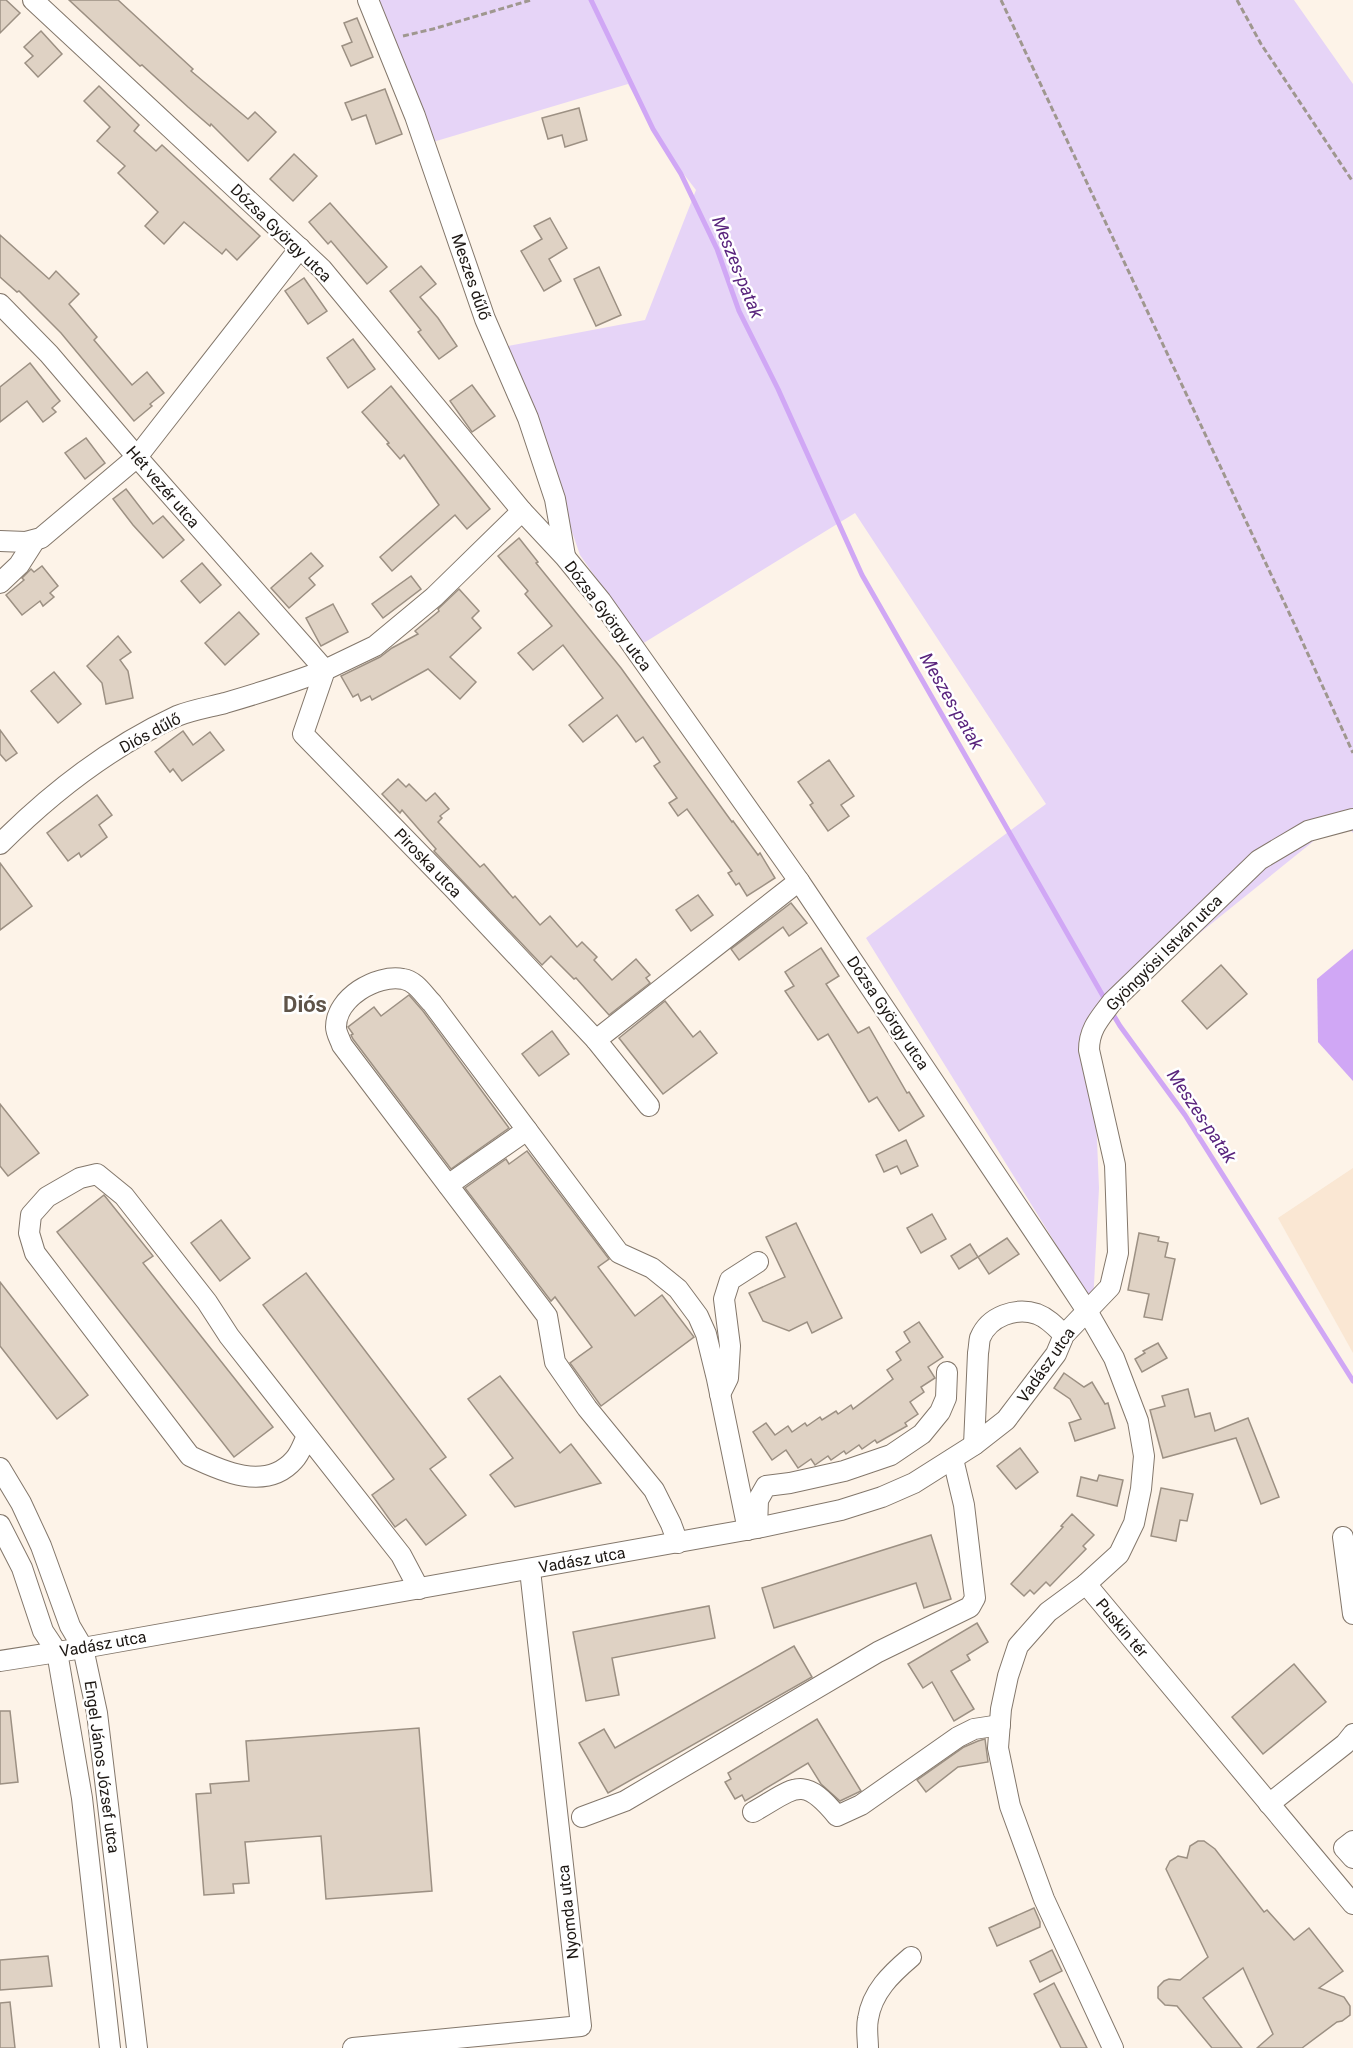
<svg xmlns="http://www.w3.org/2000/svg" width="1353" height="2048" font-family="Roboto,sans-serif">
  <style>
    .built { fill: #fae7d3 }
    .green { fill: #e6d4f7 }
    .water { fill: #d0a7f5 }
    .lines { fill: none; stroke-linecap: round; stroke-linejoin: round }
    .stream { stroke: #d0a7f5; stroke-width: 5 }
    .building { fill: #dfd2c4; stroke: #9c9083; stroke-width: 1.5 }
    .minor-casing { stroke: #83776b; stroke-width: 22 }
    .path { stroke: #9f978f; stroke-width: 3; stroke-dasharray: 6 3; stroke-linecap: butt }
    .minor { stroke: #fff; stroke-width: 20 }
    .labels { text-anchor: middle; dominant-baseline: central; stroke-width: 5; stroke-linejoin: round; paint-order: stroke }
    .street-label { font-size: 16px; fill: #1c1713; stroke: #fff }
    .water-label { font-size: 18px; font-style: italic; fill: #59247d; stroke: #fff }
    .district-label { font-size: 22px; font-weight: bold; fill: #5f5449; stroke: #fff }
  </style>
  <rect width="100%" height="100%" fill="#fdf3e8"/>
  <path class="built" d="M1353 1168V1353L1278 1218Z"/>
  <path class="green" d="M371 0H1294L1353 84V833L1341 819 1092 1020 1099 1188 1093 1304 866 938 1046 804 855 513 642 644 580 555 508 346 645 320 696 190 669 155 628 84 433 142Z"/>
  <path class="water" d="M1353 949V1081L1318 1042 1317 979Z"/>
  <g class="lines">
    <g class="stream">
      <path d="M591 0 653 129 681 174 717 249 739 311 778 389 862 575 1107 1003"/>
      <path d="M1111 1011 1120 1026 1185 1115 1353 1381"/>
    </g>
  </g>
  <g class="building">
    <path d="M0 0H6L20 13 0 33Z"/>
    <path d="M69 0H118L193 69 191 71 248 119 255 112 276 132 248 161 211 124 210 126 188 107 142 65 140 66Z"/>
    <path d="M357 18 373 57 351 66 342 46 352 42 344 23Z"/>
    <path d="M41 31 62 54 38 77 25 63 33 56 24 47Z"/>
    <path d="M99 86 139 125 134 131 156 151 162 145 260 236 237 260 226 249 222 254 184 222 164 244 145 226 158 212 118 173 125 166 97 141 110 127 84 101Z"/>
    <path d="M385 89 402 134 376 144 366 115 352 120 345 103Z"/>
    <path d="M579 108 587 140 565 147 562 135 548 139 542 118Z"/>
    <path d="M294 154 317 176 293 201 270 179Z"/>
    <path d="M330 203 387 267 367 284 331 241 328 244 309 222Z"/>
    <path d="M550 218 567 248 549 259 561 281 544 291 521 251 542 239 534 226Z"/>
    <path d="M0 235 49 279 56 271 79 294 69 304 97 337 94 340 132 385 147 372 164 393 150 404 152 406 134 421 61 333 19 291 17 292 0 277Z"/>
    <path d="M421 266 436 284 420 297 438 318 457 346 439 359 418 332 421 330 390 291Z"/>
    <path d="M599 267 621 315 596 326 574 279Z"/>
    <path d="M304 278 327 311 308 324 285 291Z"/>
    <path d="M353 339 375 369 348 388 327 358Z"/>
    <path d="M30 363 60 401 52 408 56 412 43 422 27 401 0 422V387Z"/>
    <path d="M472 385 495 416 472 432 450 401Z"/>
    <path d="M391 386 490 509 467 529 455 515 392 571 380 557 439 505 404 455 400 459 387 444 389 443 362 412Z"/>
    <path d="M86 438 105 463 85 479 65 453Z"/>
    <path d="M126 489 153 524 163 516 184 540 163 558 133 525 113 499Z"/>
    <path d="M519 538 538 562 536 563 621 668 732 822 733 821 758 855 760 853 775 878 747 896 739 883 736 885 728 873 732 871 687 809 678 816 669 803 677 798 654 766 660 762 643 737 636 742 617 715 583 742 569 725 603 698 563 645 533 670 518 653 552 626 525 594 528 591 498 556Z"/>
    <path d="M311 553 323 566 309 578 315 585 289 608 271 588Z"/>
    <path d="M202 563 221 585 200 603 181 581Z"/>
    <path d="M42 566 58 586 50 593 54 597 43 606 40 601 22 615 6 595 24 580 22 578 31 569 34 572Z"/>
    <path d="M411 576 421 589 383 618 372 604Z"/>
    <path d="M459 589 479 611 472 618 481 628 450 657 476 682 460 699 428 669 372 700 370 696 361 701 358 694 353 697 341 676 380 657 392 648 418 634 415 631 439 611 438 609Z"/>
    <path d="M333 604 348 632 321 646 306 618Z"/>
    <path d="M239 612 259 634 225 665 205 643Z"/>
    <path d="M118 636 131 652 120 660 128 671 133 698 106 704 102 683 87 666Z"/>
    <path d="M54 672 81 704 58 723 31 691Z"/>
    <path d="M0 730 17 753 6 761 0 754Z"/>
    <path d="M183 731 193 745 210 732 224 750 182 781 173 769 170 772 155 752Z"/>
    <path d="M829 760 854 796 841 805 849 816 828 831 810 805 813 803 798 782Z"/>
    <path d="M398 779 406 787 409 784 426 801 435 793 449 809 440 816 442 818 438 822 480 867 484 864 513 898 515 896 540 925 550 916 577 947 582 942 597 957 594 960 612 980 636 959 650 975 646 978 650 983 609 1015 576 978 574 979 551 956 542 965 434 851 436 849 402 810 400 813 382 794Z"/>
    <path d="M97 795 112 815 99 825 107 837 81 857 79 853 68 861 47 833Z"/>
    <path d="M0 863 32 906 0 930Z"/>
    <path d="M698 895 713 915 691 931 676 910Z"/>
    <path d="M791 903 807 923 789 936 783 927 739 960 731 949Z"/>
    <path d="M821 948 839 976 826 984 858 1033 869 1027 907 1093 909 1092 924 1116 899 1131 877 1097 869 1102 828 1034 818 1040 785 991 794 986 785 972Z"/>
    <path d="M1221 965 1247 994 1207 1029 1182 1001Z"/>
    <path d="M409 995 423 1011 509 1128 451 1169 353 1039 351 1035 353 1034 348 1027 374 1007 381 1016Z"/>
    <path d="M665 1001 693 1037 700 1031 717 1053 663 1094 619 1038Z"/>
    <path d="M552 1031 569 1054 539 1076 522 1054Z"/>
    <path d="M0 1104 39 1153 8 1176 0 1166Z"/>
    <path d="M906 1140 918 1166 901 1174 897 1166 884 1172 876 1155Z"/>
    <path d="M527 1151 609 1259 598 1267 635 1316 662 1295 694 1337 601 1406 570 1363 592 1347 555 1297 551 1301 465 1188 506 1159 509 1164Z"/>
    <path d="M104 1195 153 1256 143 1263 273 1427 234 1457 57 1232Z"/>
    <path d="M932 1214 946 1239 921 1253 907 1228Z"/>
    <path d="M221 1220 250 1258 220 1281 191 1243Z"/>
    <path d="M796 1223 842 1318 812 1333 807 1322 789 1331 763 1321 749 1293 785 1277 766 1237Z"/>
    <path d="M1139 1233 1159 1237 1158 1241 1168 1243 1165 1257 1175 1259 1162 1320 1144 1317 1149 1294 1128 1290Z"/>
    <path d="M1007 1238 1019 1254 989 1274 978 1257Z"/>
    <path d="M970 1244 978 1257 959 1269 951 1256Z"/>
    <path d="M306 1273 446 1457 430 1469 466 1515 426 1545 406 1519 395 1527 372 1495 394 1479 263 1305Z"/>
    <path d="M0 1282 88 1395 57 1419 0 1346Z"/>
    <path d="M919 1322 943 1357 928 1367 935 1378 921 1387 924 1392 910 1402 918 1414 905 1423 907 1426 877 1443 875 1440 862 1449 859 1445 846 1454 844 1451 831 1460 828 1456 815 1465 811 1459 798 1468 786 1450 772 1460 753 1432 766 1423 775 1435 788 1426 792 1432 805 1423 807 1426 820 1417 822 1420 836 1411 838 1414 851 1405 853 1409 893 1379 887 1370 901 1360 896 1352 910 1342 904 1332Z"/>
    <path d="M1158 1343 1167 1358 1142 1372 1135 1359 1145 1353 1143 1351Z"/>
    <path d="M1064 1373 1084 1387 1092 1382 1105 1404 1108 1403 1115 1428 1075 1441 1069 1423 1081 1419 1070 1399 1054 1388Z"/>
    <path d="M500 1376 560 1453 571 1444 601 1483 515 1507 490 1475 513 1458 468 1399Z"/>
    <path d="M1188 1389 1195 1417 1210 1413 1215 1431 1248 1418 1279 1497 1261 1504 1236 1438 1163 1458 1150 1410 1165 1406 1162 1396Z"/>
    <path d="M1020 1448 1038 1472 1016 1489 997 1466Z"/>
    <path d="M1099 1475 1123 1480 1117 1506 1077 1496 1081 1477 1097 1481Z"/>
    <path d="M1161 1488 1193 1494 1187 1521 1180 1520 1176 1541 1151 1536Z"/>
    <path d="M1072 1514 1094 1535 1083 1546 1086 1549 1050 1586 1046 1582 1034 1594 1030 1590 1024 1596 1011 1584 1063 1527 1061 1526Z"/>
    <path d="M931 1535 951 1599 924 1608 916 1583 774 1628 762 1588Z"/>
    <path d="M709 1606 715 1638 612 1658 619 1695 586 1701 573 1632Z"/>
    <path d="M977 1623 988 1642 967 1655 970 1660 951 1671 974 1709 954 1721 932 1682 923 1688 908 1664Z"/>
    <path d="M794 1646 812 1677 608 1793 579 1743 604 1729 615 1748Z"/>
    <path d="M1294 1664 1326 1702 1263 1754 1232 1717Z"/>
    <path d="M0 1711H10L18 1782 0 1784Z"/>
    <path d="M817 1719 861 1791 840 1801 821 1784 808 1763 745 1801 742 1795 735 1799 725 1782 731 1779 728 1773Z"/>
    <path d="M419 1728 432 1891 326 1899 321 1836 245 1842 249 1883 233 1884 234 1893 204 1895 196 1794 211 1793 210 1784 249 1781 246 1741Z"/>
    <path d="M985 1739 988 1762 958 1767 926 1792 917 1780 964 1747 978 1741Z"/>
    <path d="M1198 1841H1204L1215 1849 1264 1912 1267 1910 1294 1940 1309 1928 1343 1971 1319 1988 1344 1997 1350 2006V2015L1342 2021 1337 2022 1302 2048H1257L1273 2034 1243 1968 1203 1998 1242 2048H1212L1177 2006 1165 2005 1158 1998V1987L1164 1981 1169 1979 1180 1980 1208 1957 1166 1869 1170 1861 1175 1858 1178 1856 1187 1858 1190 1846Z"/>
    <path d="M1034 1908 1040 1922V1927L997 1946 989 1928Z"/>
    <path d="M1052 1950 1062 1971 1040 1982 1030 1961Z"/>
    <path d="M48 1956 52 1986 0 1990V1960Z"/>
    <path d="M1054 1983 1087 2048H1061L1034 1994Z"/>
    <path d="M10 2002 15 2048H0V2003Z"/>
  </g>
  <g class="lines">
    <g class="minor-casing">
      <g id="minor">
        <path d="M33 0 322 269 522 511 565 557 601 601 799 881 1060 1270 1087 1311 1114 1358 1138 1421 1144 1456 1141 1489 1134 1523 1119 1554 1086 1584"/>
        <path d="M368 0 415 116 485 319 528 418 555 499 565 556"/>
        <path d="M0 304 49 354 137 457 325 670C292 683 259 693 225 703 210 707 192 710 177 716 112 746 51 793 0 844"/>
        <path d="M522 511 434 597 375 646 325 670 303 734 453 888 596 1040 799 881"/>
        <path d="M0 541 26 542 41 538 137 457 300 248"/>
        <path d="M0 583 19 565 35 540"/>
        <path d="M596 1040 649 1106"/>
        <path d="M448 1185 527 1130"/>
        <path d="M720 1394 728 1378 730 1346 724 1299 730 1280 758 1262"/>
        <path d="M307 1436C303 1444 300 1454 294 1460 266 1492 221 1471 190 1456L35 1253 29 1233 31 1215 47 1197 80 1178 97 1174 124 1196 207 1302 229 1336 401 1555 419 1589"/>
        <path d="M974 1445 978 1353C979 1348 979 1342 980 1338 989 1316 1016 1307 1037 1314 1048 1318 1056 1327 1064 1335"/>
        <path d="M0 1468 21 1503 41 1546 70 1626 83 1648 97 1713 137 2048"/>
        <path d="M0 1525 22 1568 43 1631 57 1652 82 1798 110 2048"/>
        <path d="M757 1528 758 1500 766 1486 790 1483 844 1471 891 1455 922 1434 940 1412 946 1398 947 1372"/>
        <path d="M1343 1537 1353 1614"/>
        <path d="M678 1543 671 1524 654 1490 587 1408 555 1362 547 1316 342 1045C340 1039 336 1033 336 1027 336 998 376 974 403 979 416 981 423 994 432 1003L619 1253 652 1268 678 1289 698 1316 706 1334 717 1379 748 1530"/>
        <path d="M0 1661 83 1648 757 1528 841 1510 882 1497 914 1483 974 1445 1006 1420 1056 1354 1064 1335 1110 1287 1118 1253 1115 1165 1089 1050C1089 1029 1100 1018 1112 1002L1259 860 1308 831 1353 819"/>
        <path d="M1269 1804 1345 1744 1353 1734"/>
        <path d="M753 1812C794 1789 802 1773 837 1816L861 1805 958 1737 974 1729 1000 1725"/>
        <path d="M582 1817 625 1801 878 1652 970 1607 975 1598 964 1505 953 1459"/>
        <path d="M1353 1841 1344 1848 1353 1858"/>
        <path d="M353 2048 581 2026 530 1570"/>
        <path d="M868 2048C868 2039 866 2028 868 2019 872 1992 891 1974 911 1957"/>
        <path d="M1113 2048 1044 1899 1010 1806 998 1748 1001 1709 1008 1676 1018 1646 1048 1612 1086 1584 1353 1904"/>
      </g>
    </g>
    <g class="path">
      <path d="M1001 0 1292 619 1353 753"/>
      <path d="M1237 0 1261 44 1353 182"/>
      <path d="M403 36 433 29 531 0"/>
    </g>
    <use href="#minor" class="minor"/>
  </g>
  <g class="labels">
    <g class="street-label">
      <text transform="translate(281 233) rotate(44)">Dózsa György utca</text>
      <text transform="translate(471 277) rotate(71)">Meszes dűlő</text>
      <text transform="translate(163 487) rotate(49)">Hét vezér utca</text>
      <text transform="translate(608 616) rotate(53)">Dózsa György utca</text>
      <text transform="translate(150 733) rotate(-28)">Diós dűlő</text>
      <text transform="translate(428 863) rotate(46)">Piroska utca</text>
      <text transform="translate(1164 953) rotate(-45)">Gyöngyösi István utca</text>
      <text transform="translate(888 1013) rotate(56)">Dózsa György utca</text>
      <text transform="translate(1046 1365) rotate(-55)">Vadász utca</text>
      <text transform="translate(582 1560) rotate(-10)">Vadász utca</text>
      <text transform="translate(1122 1628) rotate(50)">Puskin tér</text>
      <text transform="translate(103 1644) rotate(-10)">Vadász utca</text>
      <text transform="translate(102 1767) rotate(82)">Engel János József utca</text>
      <text transform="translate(568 1912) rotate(-96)">Nyomda utca</text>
    </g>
    <g class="water-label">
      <text transform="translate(738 267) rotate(68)">Meszes-patak</text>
      <text transform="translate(952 701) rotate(60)">Meszes-patak</text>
      <text transform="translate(1202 1116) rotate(56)">Meszes-patak</text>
    </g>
    <g class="district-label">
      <text x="305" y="1004">Diós</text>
    </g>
  </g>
</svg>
